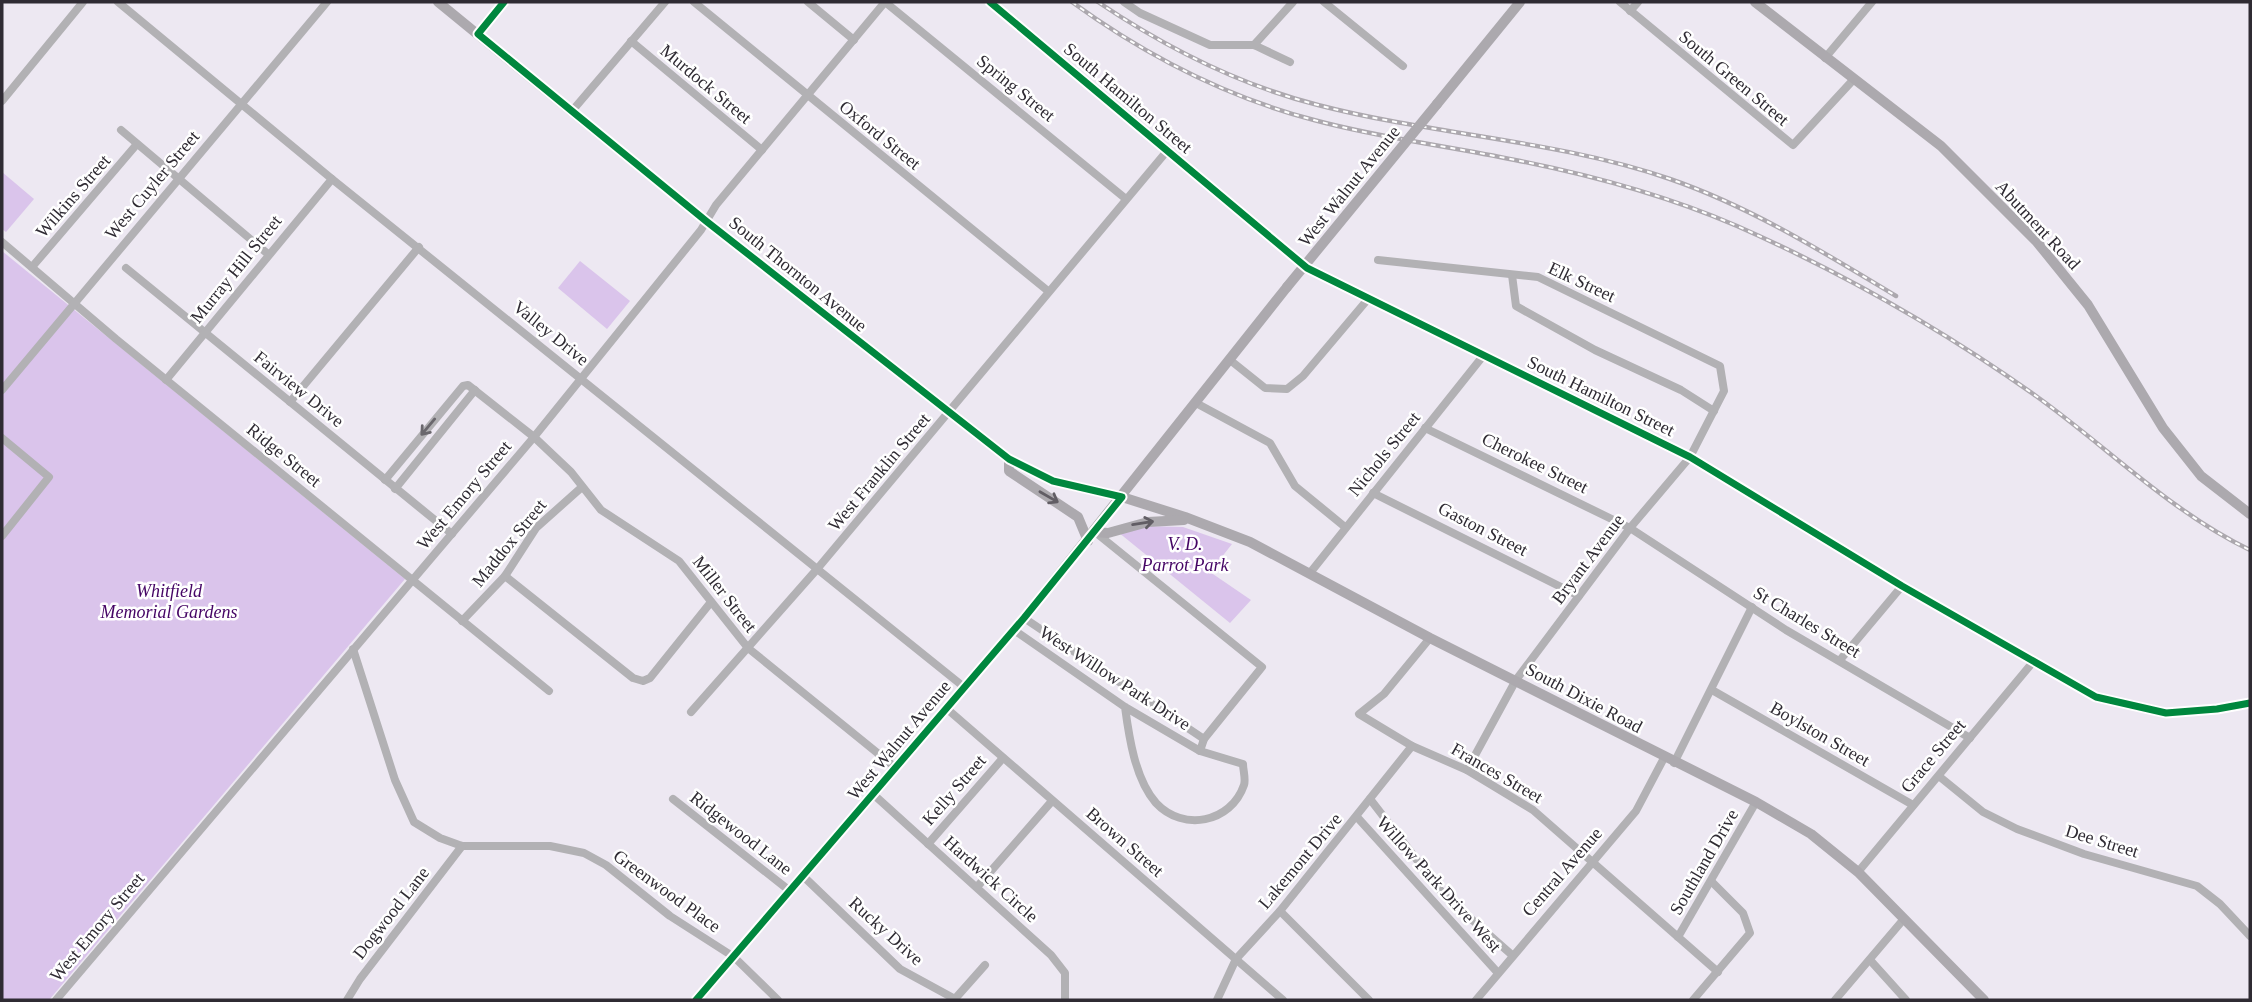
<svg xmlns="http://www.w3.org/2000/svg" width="2252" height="1002" font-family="Georgia,serif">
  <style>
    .green { fill: #dac4eb }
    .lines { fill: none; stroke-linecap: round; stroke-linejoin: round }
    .minor { stroke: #b2b1b4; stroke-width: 8 }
    .major { stroke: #aca9ae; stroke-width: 10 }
    .rail-casing { stroke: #aca8ae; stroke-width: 4.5 }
    .rail { stroke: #fff; stroke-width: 2; stroke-dasharray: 5; stroke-linecap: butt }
    .major-bridge { stroke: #aca9ae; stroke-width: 10 }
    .cycleway-casing { stroke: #fff; stroke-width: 11 }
    .cycleway { stroke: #00873e; stroke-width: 7 }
    .oneway { stroke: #6a676d }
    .oneway2 { stroke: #615d64 }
    .labels { text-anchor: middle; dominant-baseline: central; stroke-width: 5; stroke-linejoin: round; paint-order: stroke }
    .street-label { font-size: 18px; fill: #2f2b33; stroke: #fff }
    .park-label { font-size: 18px; font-style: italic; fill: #450565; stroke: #fff }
  </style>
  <rect width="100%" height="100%" fill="#ede8f2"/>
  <g class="green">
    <path d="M2 172 34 199 6 232 2 229Z"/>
    <path d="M2 251 405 579 49 1000H2Z"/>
    <path d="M580 261 630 301 607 329 558 288Z"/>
    <path d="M1144 526 1183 527 1232 544 1210 572 1251 600 1230 623 1118 532Z"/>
  </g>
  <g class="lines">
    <g class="minor">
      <path d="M118 2 332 179 964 687"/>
      <path d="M694 2 1048 291"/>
      <path d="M808 2 854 40"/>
      <path d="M885 2 1126 199"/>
      <path d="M990 2 1307 268 1690 457 1902 586 2096 697 2166 713 2217 709 2250 703"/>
      <path d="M1124 2 1140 13 1210 45H1254L1290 62"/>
      <path d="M1324 2 1403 66"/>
      <path d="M1620 2 1793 145 1854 79"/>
      <path d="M1630 11 1638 2"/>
      <path d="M631 41 762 150"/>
      <path d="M1254 45 1293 2"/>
      <path d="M1825 58 1872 2"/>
      <path d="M2 101 83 2"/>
      <path d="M572 111 665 2"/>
      <path d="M121 130 268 254"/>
      <path d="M2 242 116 339 549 691"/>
      <path d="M1378 260 1538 277 1720 366 1724 391 1690 457 1630 528 1516 680 1467 770"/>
      <path d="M32 267 137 144"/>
      <path d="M126 268 452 534"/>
      <path d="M1512 275 1516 306 1595 350 1681 390 1714 411"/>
      <path d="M1230 360 1265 388 1287 389 1303 376 1368 299"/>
      <path d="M166 380 332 179"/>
      <path d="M2 390 327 2"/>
      <path d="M290 402 419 247"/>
      <path d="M1196 403 1270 443 1295 486 1345 527"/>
      <path d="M1425 428 1630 528 1786 630 1970 738"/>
      <path d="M2 438 49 477 2 536"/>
      <path d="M385 480 463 386 468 385 534 437 571 472 601 510 679 561 748 648 896 768"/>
      <path d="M395 489 475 390"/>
      <path d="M1373 493 1579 596"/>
      <path d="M1095 532 1262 667 1204 739 1200 751"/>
      <path d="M1310 573 1483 356"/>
      <path d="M505 576 633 678 643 681 650 678 711 602"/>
      <path d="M1024 618 1204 739"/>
      <path d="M462 621 505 576 536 528 582 487"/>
      <path d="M1014 630 1125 707 1200 751 1243 764C1243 770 1246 779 1244 785 1231 823 1183 832 1156 803 1135 779 1129 737 1125 707"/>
      <path d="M1430 638 1384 694 1359 714 1412 746 1467 770 1533 810 1718 972"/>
      <path d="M353 649 395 780 414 822 440 838 462 846H550L584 853 606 865 670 916 734 957 778 1000"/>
      <path d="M1840 660 1902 586"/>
      <path d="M1712 690 1913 805"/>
      <path d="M946 708 1283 1000"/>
      <path d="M691 712 818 568 1167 151"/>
      <path d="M1674 763 1752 607"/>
      <path d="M1940 777 1983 812 2017 829 2084 854 2197 886 2220 904 2250 936"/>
      <path d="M873 794 1051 955 1065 973V1000"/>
      <path d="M673 799 790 891"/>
      <path d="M1370 799 1444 895 1512 955"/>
      <path d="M1357 817 1498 973"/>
      <path d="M928 844 1003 758"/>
      <path d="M1858 872 2033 662"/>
      <path d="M803 876 900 969 955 999"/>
      <path d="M977 887 1052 801"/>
      <path d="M1280 911 1369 1000"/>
      <path d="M1678 937 1756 802"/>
      <path d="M1870 960 1906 1000"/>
      <path d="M56 1000 534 437 701 230 716 205 885 2"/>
      <path d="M347 1000 360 979 462 846"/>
      <path d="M954 1000 985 965"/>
      <path d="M1217 1000 1236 959 1280 911 1412 746"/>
      <path d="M1476 1000 1636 811 1664 758"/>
      <path d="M1693 1000 1750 933 1743 913 1712 882"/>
      <path d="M1835 1000 1903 920"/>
    </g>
    <g class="major">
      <path d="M438 2 706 221 1009 459 1053 481 1122 497 1185 517 1250 542 1430 638 1756 802 1811 834 1858 872 1984 1000"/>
      <path d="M1755 2 1941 146 2037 242 2088 305 2163 428 2201 476 2250 514"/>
      <path d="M478 34 504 2"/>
      <path d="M1437 104 1520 2"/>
      <path d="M1009 459V471L1078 517 1088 541"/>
      <path d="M1095 532 1108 533 1148 522 1184 520"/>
      <path d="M696 1000 1024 618 1287 287"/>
    </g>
    <g class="rail-casing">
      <g id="rail">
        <path d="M1072 2C1145 55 1226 97 1314 120 1380 138 1448 146 1515 160 1591 175 1665 195 1737 226 1841 272 1943 330 2036 396 2106 446 2171 512 2250 550"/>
        <path d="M1098 2C1165 47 1239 85 1318 105 1433 135 1557 140 1670 179 1751 207 1823 252 1896 296"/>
      </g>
    </g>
    <use href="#rail" class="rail"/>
    <path class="major-bridge" d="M1287 287 1437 104"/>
    <g class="cycleway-casing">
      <g id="cycleway">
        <path d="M504 2 478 34 706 221 1009 459 1053 481 1122 497 1024 618 696 1000"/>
        <path d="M990 2 1307 268 1690 457 1902 586 2096 697 2166 713 2217 709 2250 703"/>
      </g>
    </g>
    <use href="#cycleway" class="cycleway"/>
  </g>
  <defs><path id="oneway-shaft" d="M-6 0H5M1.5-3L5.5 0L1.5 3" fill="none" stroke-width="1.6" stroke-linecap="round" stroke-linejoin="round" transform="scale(1.75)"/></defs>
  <use class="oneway" href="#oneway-shaft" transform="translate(428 427) rotate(130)"/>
  <g class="oneway2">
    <use href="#oneway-shaft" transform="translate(1049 497) rotate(30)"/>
    <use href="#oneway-shaft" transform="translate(1143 523) rotate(-9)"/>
  </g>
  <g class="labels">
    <g class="street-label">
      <text transform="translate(1734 78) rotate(40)">South Green Street</text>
      <text transform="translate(706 84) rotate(40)">Murdock Street</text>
      <text transform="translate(1016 88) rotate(39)">Spring Street</text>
      <text transform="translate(1128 98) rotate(40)">South Hamilton Street</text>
      <text transform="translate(880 135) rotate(39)">Oxford Street</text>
      <text transform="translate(152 185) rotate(-50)">West Cuyler Street</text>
      <text transform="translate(1349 186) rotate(-51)">West Walnut Avenue</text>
      <text transform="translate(73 196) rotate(-49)">Wilkins Street</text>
      <text transform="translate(2038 225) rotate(47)">Abutment Road</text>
      <text transform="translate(236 269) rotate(-51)">Murray Hill Street</text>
      <text transform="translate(798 274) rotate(39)">South Thornton Avenue</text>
      <text transform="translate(1582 282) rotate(25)">Elk Street</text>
      <text transform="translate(551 333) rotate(39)">Valley Drive</text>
      <text transform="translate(299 389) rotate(39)">Fairview Drive</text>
      <text transform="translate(1601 396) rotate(26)">South Hamilton Street</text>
      <text transform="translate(1384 454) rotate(-51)">Nichols Street</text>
      <text transform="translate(284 455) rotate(39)">Ridge Street</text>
      <text transform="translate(1535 463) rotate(26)">Cherokee Street</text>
      <text transform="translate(879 472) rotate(-50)">West Franklin Street</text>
      <text transform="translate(464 495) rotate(-50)">West Emory Street</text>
      <text transform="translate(1483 529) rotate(27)">Gaston Street</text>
      <text transform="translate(509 543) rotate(-51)">Maddox Street</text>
      <text transform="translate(1588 559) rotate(-53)">Bryant Avenue</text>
      <text transform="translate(725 594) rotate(52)">Miller Street</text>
      <text transform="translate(1807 622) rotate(31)">St Charles Street</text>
      <text transform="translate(1115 678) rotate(33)">West Willow Park Drive</text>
      <text transform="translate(1584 698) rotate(28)">South Dixie Road</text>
      <text transform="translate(1820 734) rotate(30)">Boylston Street</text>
      <text transform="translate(899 740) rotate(-50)">West Walnut Avenue</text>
      <text transform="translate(1933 756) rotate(-50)">Grace Street</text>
      <text transform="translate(1497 773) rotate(30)">Frances Street</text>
      <text transform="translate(954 790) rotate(-49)">Kelly Street</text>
      <text transform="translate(741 833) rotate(38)">Ridgewood Lane</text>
      <text transform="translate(2102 841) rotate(17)">Dee Street</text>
      <text transform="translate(1125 842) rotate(41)">Brown Street</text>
      <text transform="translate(1300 861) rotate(-50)">Lakemont Drive</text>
      <text transform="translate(1704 862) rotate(-60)">Southland Drive</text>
      <text transform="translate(1562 872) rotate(-49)">Central Avenue</text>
      <text transform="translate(991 879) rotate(42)">Hardwick Circle</text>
      <text transform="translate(1439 884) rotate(48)">Willow Park Drive West</text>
      <text transform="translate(667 891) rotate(36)">Greenwood Place</text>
      <text transform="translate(391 913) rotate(-52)">Dogwood Lane</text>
      <text transform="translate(97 927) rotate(-50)">West Emory Street</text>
      <text transform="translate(886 931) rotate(42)">Rucky Drive</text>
    </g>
    <g class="park-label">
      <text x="1185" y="544">V. D.<tspan x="1185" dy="21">Parrot Park</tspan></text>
      <text x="169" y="591">Whitfield<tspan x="169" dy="21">Memorial Gardens</tspan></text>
    </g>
  </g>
  <rect width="2252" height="1002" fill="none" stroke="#2f2b33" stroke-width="7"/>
</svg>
